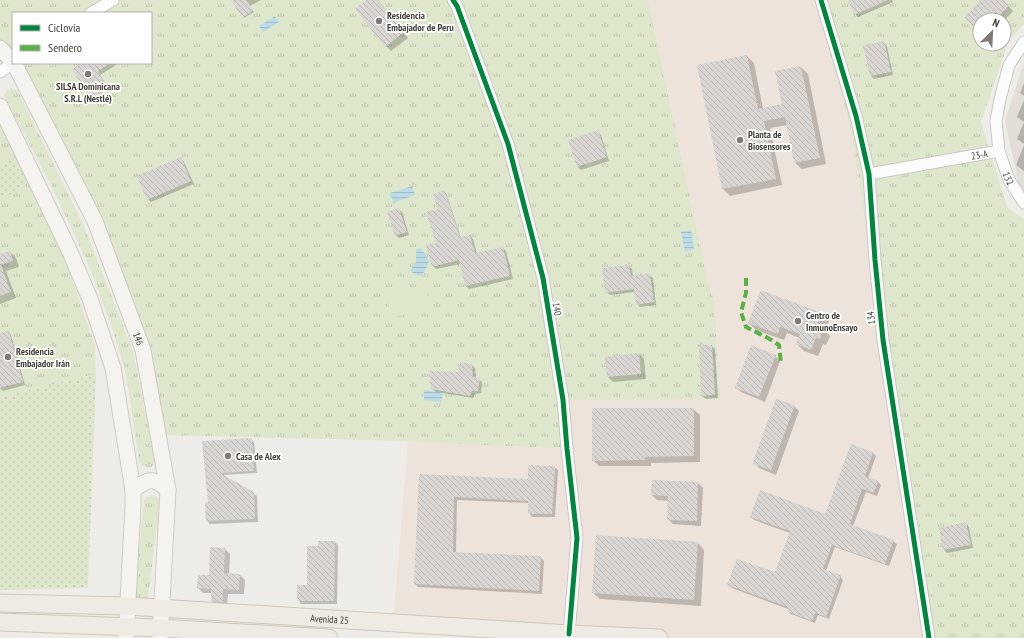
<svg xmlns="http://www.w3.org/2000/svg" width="1024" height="638" font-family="'PT Sans Narrow',sans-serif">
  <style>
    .residential { fill: #e2ddd7 }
    .commercial { fill: #ede3da }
    .grass { fill: url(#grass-tufts); fill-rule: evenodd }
    .garden { fill: url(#garden-dots) }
    .pitch { fill: #dee6cb }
    .water { fill: url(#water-rules) }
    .shadow { fill: #0003 }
    .building { fill: url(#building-back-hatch) }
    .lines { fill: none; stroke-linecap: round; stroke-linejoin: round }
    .minor-casing { stroke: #cbc8c5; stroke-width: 13 }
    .secondary-casing { stroke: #cfcbc3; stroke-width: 17 }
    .primary-casing { stroke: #cfc6b8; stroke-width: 19 }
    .minor { stroke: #fcfcfc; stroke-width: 11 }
    .secondary { stroke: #f5f3ef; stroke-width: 15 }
    .primary { stroke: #efebe4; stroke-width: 17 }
    .quiet { stroke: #57b346; stroke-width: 4; stroke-dasharray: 8 4; stroke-linecap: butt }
    .cycleway-casing { stroke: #fff; stroke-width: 8 }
    .cycleway { stroke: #00873e; stroke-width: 5 }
    .poi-dot { fill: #7f7a75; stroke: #fff; stroke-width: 1.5 }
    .labels { text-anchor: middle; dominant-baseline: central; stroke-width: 3.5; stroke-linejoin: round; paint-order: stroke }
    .poi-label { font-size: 10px; font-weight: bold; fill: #433d36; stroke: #fff; text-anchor: start }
    .street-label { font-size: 10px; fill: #433d36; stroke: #fff }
  </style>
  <defs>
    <pattern id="grass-tufts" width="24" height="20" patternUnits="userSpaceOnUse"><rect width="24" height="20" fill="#dee6cb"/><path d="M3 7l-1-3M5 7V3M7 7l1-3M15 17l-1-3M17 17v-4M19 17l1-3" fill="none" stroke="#c0c6af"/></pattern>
    <pattern id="garden-dots" width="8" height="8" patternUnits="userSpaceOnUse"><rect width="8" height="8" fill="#dee6cb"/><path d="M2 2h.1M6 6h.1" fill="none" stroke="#c0c6af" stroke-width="1.8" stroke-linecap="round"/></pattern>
    <pattern id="water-rules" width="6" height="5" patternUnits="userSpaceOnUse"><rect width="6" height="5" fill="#bcdbe9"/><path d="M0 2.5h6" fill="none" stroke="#a3bdc8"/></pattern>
    <pattern id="building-back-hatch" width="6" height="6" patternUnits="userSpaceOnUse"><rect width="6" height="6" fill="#d8d5d2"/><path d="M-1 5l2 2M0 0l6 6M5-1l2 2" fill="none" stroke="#bbb8b5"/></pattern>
  </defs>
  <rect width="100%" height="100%" fill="#eeece9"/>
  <path class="residential" d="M1024 63V194L1020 190 1005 121Z"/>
  <path class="commercial" d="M648 0H815L850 126 929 638H659L393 623 408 441 566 449 563 400 714 300 708 282Z"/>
  <g class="grass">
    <path d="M0 0H648L708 282 714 300 720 399 563 400 567 449 408 441 158 435 143 350 95 221 14 63H151V13H13V62L0 48Z"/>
    <path d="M815 0H1024V24L1009 40 981 122 1007 207 1024 219V638H929L850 126ZM980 20H1004V44H980Z"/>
    <path d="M11 88 18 91 84 226 133 351 155 462 152 467H147L142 466 139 461 126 374 111 324 88 264 52 187 4 96 7 90Z"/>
    <path d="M0 119 63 253 95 345 96 374 0 397Z"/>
    <path d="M150 495 155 496 160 501 148 598H137L135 594 144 500Z"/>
  </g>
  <g class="garden">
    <path d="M18 156 29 180C19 187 14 198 0 195V164L7 163Z"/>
    <path d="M96 374 88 588 0 590V397Z"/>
  </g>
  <path class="pitch" d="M425 286 432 310 392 317 386 293Z"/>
  <g class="water">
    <path d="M275 16 279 22 263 32 259 26Z"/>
    <path d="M412 186 415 195 393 203 390 193Z"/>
    <path d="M691 230 694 249 685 251 681 232Z"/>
    <path d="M420 248 426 255 429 262 425 271 421 276 416 275 410 271 416 262V250Z"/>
    <path d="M424 390 443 393 441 402 424 400Z"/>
  </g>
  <g class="shadow">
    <path d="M232 0H261L250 6 254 12 244 18Z"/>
    <path d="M368 0H378L408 38 391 51 386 46Z"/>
    <path d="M851 0H892L893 2 858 17 855 14Z"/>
    <path d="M982 0H1003L1013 11 1004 21V20H980V32L970 23Z"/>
    <path d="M883 42 887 46 893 75 874 79 871 76 864 47Z"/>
    <path d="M747 56 754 63 763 109 783 105 801 67 808 74 826 164 802 169 795 163 788 125 770 128 782 185 730 196 723 189 698 66Z"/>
    <path d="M84 63H119L100 75 106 84 99 88 105 98 96 104 73 69Z"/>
    <path d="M1024 83V96L1020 93Z"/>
    <path d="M1024 100V122L1017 117Z"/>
    <path d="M1024 122V144L1017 139Z"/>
    <path d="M598 131 601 135 609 161 581 170 577 166Z"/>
    <path d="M1024 145V171L1016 165Z"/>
    <path d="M181 158 184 162 194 184 151 202 148 199Z"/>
    <path d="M444 192 447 195 461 238 470 236 473 239 477 254 503 248 506 251 513 279 469 289 466 286 461 264 436 269 433 266 437 243 439 209Z"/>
    <path d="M398 209 402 212 409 235 399 238 396 235Z"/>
    <path d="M10 252 16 258 19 267 6 271 16 298 0 304V253L1 255Z"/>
    <path d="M629 266 632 269 633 277 649 274 653 278 656 305 640 307 637 304 635 292 610 295 606 292Z"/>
    <path d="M761 291 822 314 829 321 825 331 830 336 826 345 823 344 818 356 804 351 797 344 800 338 787 333 784 340 756 330 749 323Z"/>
    <path d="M8 332 11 335 25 385 3 391 0 388V334Z"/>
    <path d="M712 346 715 349 718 398 706 399 702 396Z"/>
    <path d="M639 354 644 359 646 379 613 382 608 377Z"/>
    <path d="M775 356 780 361 765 402 741 392 736 387Z"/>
    <path d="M472 365 475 368 476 378 482 382 481 393 475 394 473 398 436 392 432 389 460 374Z"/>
    <path d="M794 406 799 411 776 475 759 468 754 463Z"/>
    <path d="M693 409 700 415V462L651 463V466H599L593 460Z"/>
    <path d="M251 439 254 442 257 473 223 475 253 493 257 496 258 522 210 524 207 521 206 503H209L203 442Z"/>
    <path d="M851 445 873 453 876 456 868 478 878 482 881 485 877 496 866 492 853 526 893 541 897 544 889 566 835 547 826 571 840 576 843 580 829 619 818 615 815 623 791 614 788 611V609L732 588 728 585 776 573 790 533 754 520 751 517 826 515Z"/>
    <path d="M554 467 558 470 555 517H532L529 513V503L457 500 456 553 540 557 544 561 542 594 418 587 415 584 420 475 529 480Z"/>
    <path d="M698 483 703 488 701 526 673 524 668 519 669 501 657 500 652 495Z"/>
    <path d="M966 524 969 527 973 548 947 553 944 550Z"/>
    <path d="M335 542 338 545 337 604H301L298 600 308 586 319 547Z"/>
    <path d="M698 543 704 550 701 606 600 599 593 593Z"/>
    <path d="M225 549 230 554 229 575H240L245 580 244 594H228L227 607 217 606 212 601V593H203L198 588 210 576Z"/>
  </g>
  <g class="building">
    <path d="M231 0H247L253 11 242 18Z"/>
    <path d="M366 0H378L403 33 385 47 355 9Z"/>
    <path d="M848 0H888L854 15Z"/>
    <path d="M981 0H1004L1009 5 996 20H980V32L964 18Z"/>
    <path d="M884 41 891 72 870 76 863 46Z"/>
    <path d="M747 55 758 109 782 104 775 71 801 66 820 158 794 163 785 117 764 121 776 179 722 189 697 65Z"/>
    <path d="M82 63H111L98 71 103 80 96 85 102 95 92 101 72 69Z"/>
    <path d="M598 130 607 157 577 167 568 140Z"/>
    <path d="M181 157 191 181 147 200 137 176Z"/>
    <path d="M445 190 460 237 470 235 475 253 503 247 510 276 465 286 459 260 432 267 426 245 436 243 426 212 438 209 433 194Z"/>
    <path d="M399 208 407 232 395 236 387 212Z"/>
    <path d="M10 251 13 261 0 265V254Z"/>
    <path d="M0 265H1L11 292 0 296Z"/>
    <path d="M629 265 631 276 650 273 654 302 636 305 634 289 605 293 602 268Z"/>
    <path d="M761 290 822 313 817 326 823 328 820 339 816 338 811 350 796 344 800 334 780 327 778 334 748 323Z"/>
    <path d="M9 331 23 382 0 388V333Z"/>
    <path d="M699 345H712L715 395 701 396Z"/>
    <path d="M751 345 776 355 759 397 735 388Z"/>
    <path d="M639 353 641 374 607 377 605 357Z"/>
    <path d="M460 362 472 364 473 376 480 378 478 391H472L470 396 431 389 429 371 459 372Z"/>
    <path d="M776 399 795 405 771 470 752 464Z"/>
    <path d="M592 408H694V456L645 457V460L592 461Z"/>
    <path d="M252 438 254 471 220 473 254 492 255 519 206 521 205 502H208L202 441Z"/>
    <path d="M851 444 873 452 865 476 878 481 874 493 862 489 850 524 894 540 885 564 832 545 823 569 841 575 826 617 815 613 812 621 787 611 788 607 727 585 737 559 775 572 790 531 750 517 760 490 825 514Z"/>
    <path d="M528 465 555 466 552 514H528V501L454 497 453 552 541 556 539 591 414 584 419 474 528 479Z"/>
    <path d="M652 480 698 482 697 521 667 520 668 496 651 495Z"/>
    <path d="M966 522 971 545 943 550 939 528Z"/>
    <path d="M596 535 698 542 694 600 592 593Z"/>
    <path d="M318 541H335L334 601H297V585H307V546H318Z"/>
    <path d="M210 547 225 548 224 573 240 574 239 590 223 589V602L211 601V589L197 588 198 575H209Z"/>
  </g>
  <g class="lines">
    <g class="minor-casing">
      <g id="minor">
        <path d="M453 0 457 6 508 144 543 278 563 400 567 449 577 538 569 634"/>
        <path d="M821 0 856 116 869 174 875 260 883 340 929 638"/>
        <path d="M91 13 113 0"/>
        <path id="s1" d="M1024 42 1009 65 1000 99 996 121 999 151 1009 180 1024 203"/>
        <path d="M0 72 13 63"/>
        <path id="s2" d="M869 174 999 151"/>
      </g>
    </g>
    <g class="secondary-casing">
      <g id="secondary">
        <path d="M0 48 13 62"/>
        <path id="s3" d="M14 63 95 221 143 350 168 490 160 638"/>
        <path d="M0 106 70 252 90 299 113 368 133 490V506L126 638"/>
        <path d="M133 490C149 479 152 476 168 490"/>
      </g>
    </g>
    <g class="primary-casing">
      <g id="primary">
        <path id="s4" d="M0 603 127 606 569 634 659 638"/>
        <path d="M0 622 160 628 329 638"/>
      </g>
    </g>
    <use href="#minor" class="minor"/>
    <use href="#secondary" class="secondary"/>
    <use href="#primary" class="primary"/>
    <path class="quiet" d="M746 278V293L741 312 746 327 768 338 779 345 781 364"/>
    <g class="cycleway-casing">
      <g id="cycleway">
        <path d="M453 0 457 6 508 144 543 278 563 400 567 449 577 538 569 634"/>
        <path d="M821 0 856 116 869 174 875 260 883 340 929 638"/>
      </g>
    </g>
    <use href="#cycleway" class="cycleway"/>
  </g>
  <g class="poi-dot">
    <circle cx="379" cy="21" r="4"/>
    <circle cx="88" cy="74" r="4"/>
    <circle cx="740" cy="140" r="4"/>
    <circle cx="798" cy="321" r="4"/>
    <circle cx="8" cy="357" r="4"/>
    <circle cx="228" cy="456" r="4"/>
  </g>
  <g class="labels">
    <g class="poi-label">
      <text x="387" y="15">Residencia<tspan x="387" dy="12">Embajador de Peru</tspan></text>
      <text x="88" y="86" text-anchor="middle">SILSA Dominicana<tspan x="88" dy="12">S.R.L (Nestlé)</tspan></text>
      <text x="748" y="134">Planta de<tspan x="748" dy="12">Biosensores</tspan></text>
      <text x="806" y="315">Centro de<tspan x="806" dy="12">InmunoEnsayo</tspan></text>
      <text x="16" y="351">Residencia<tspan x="16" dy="12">Embajador Irán</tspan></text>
      <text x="236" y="456">Casa de Alex</text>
    </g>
    <g class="street-label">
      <text stroke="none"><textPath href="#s2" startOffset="112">23-A</textPath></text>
      <text stroke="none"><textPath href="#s1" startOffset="144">132</textPath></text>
      <text transform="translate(557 309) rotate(80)">140</text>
      <text transform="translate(871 318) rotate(-96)">134</text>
      <text stroke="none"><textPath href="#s3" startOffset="303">146</textPath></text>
      <text stroke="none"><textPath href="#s4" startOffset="330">Avenida 25</textPath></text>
    </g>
  </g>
  <rect x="12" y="12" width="140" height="52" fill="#ffffff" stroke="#b4b1af"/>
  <rect x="20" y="25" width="20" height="6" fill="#00873e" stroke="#b4b1af"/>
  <text x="48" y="32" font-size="12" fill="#433d36">Ciclovía</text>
  <rect x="20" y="45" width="20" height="6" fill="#57b346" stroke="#b4b1af"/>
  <text x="48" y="52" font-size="12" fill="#433d36">Sendero</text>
  <g transform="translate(992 32) rotate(24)"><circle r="19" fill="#ffffff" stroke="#b4b1af"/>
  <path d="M0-3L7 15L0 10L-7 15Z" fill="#7f7a75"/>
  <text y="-6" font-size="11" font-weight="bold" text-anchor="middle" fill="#433d36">N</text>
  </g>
</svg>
